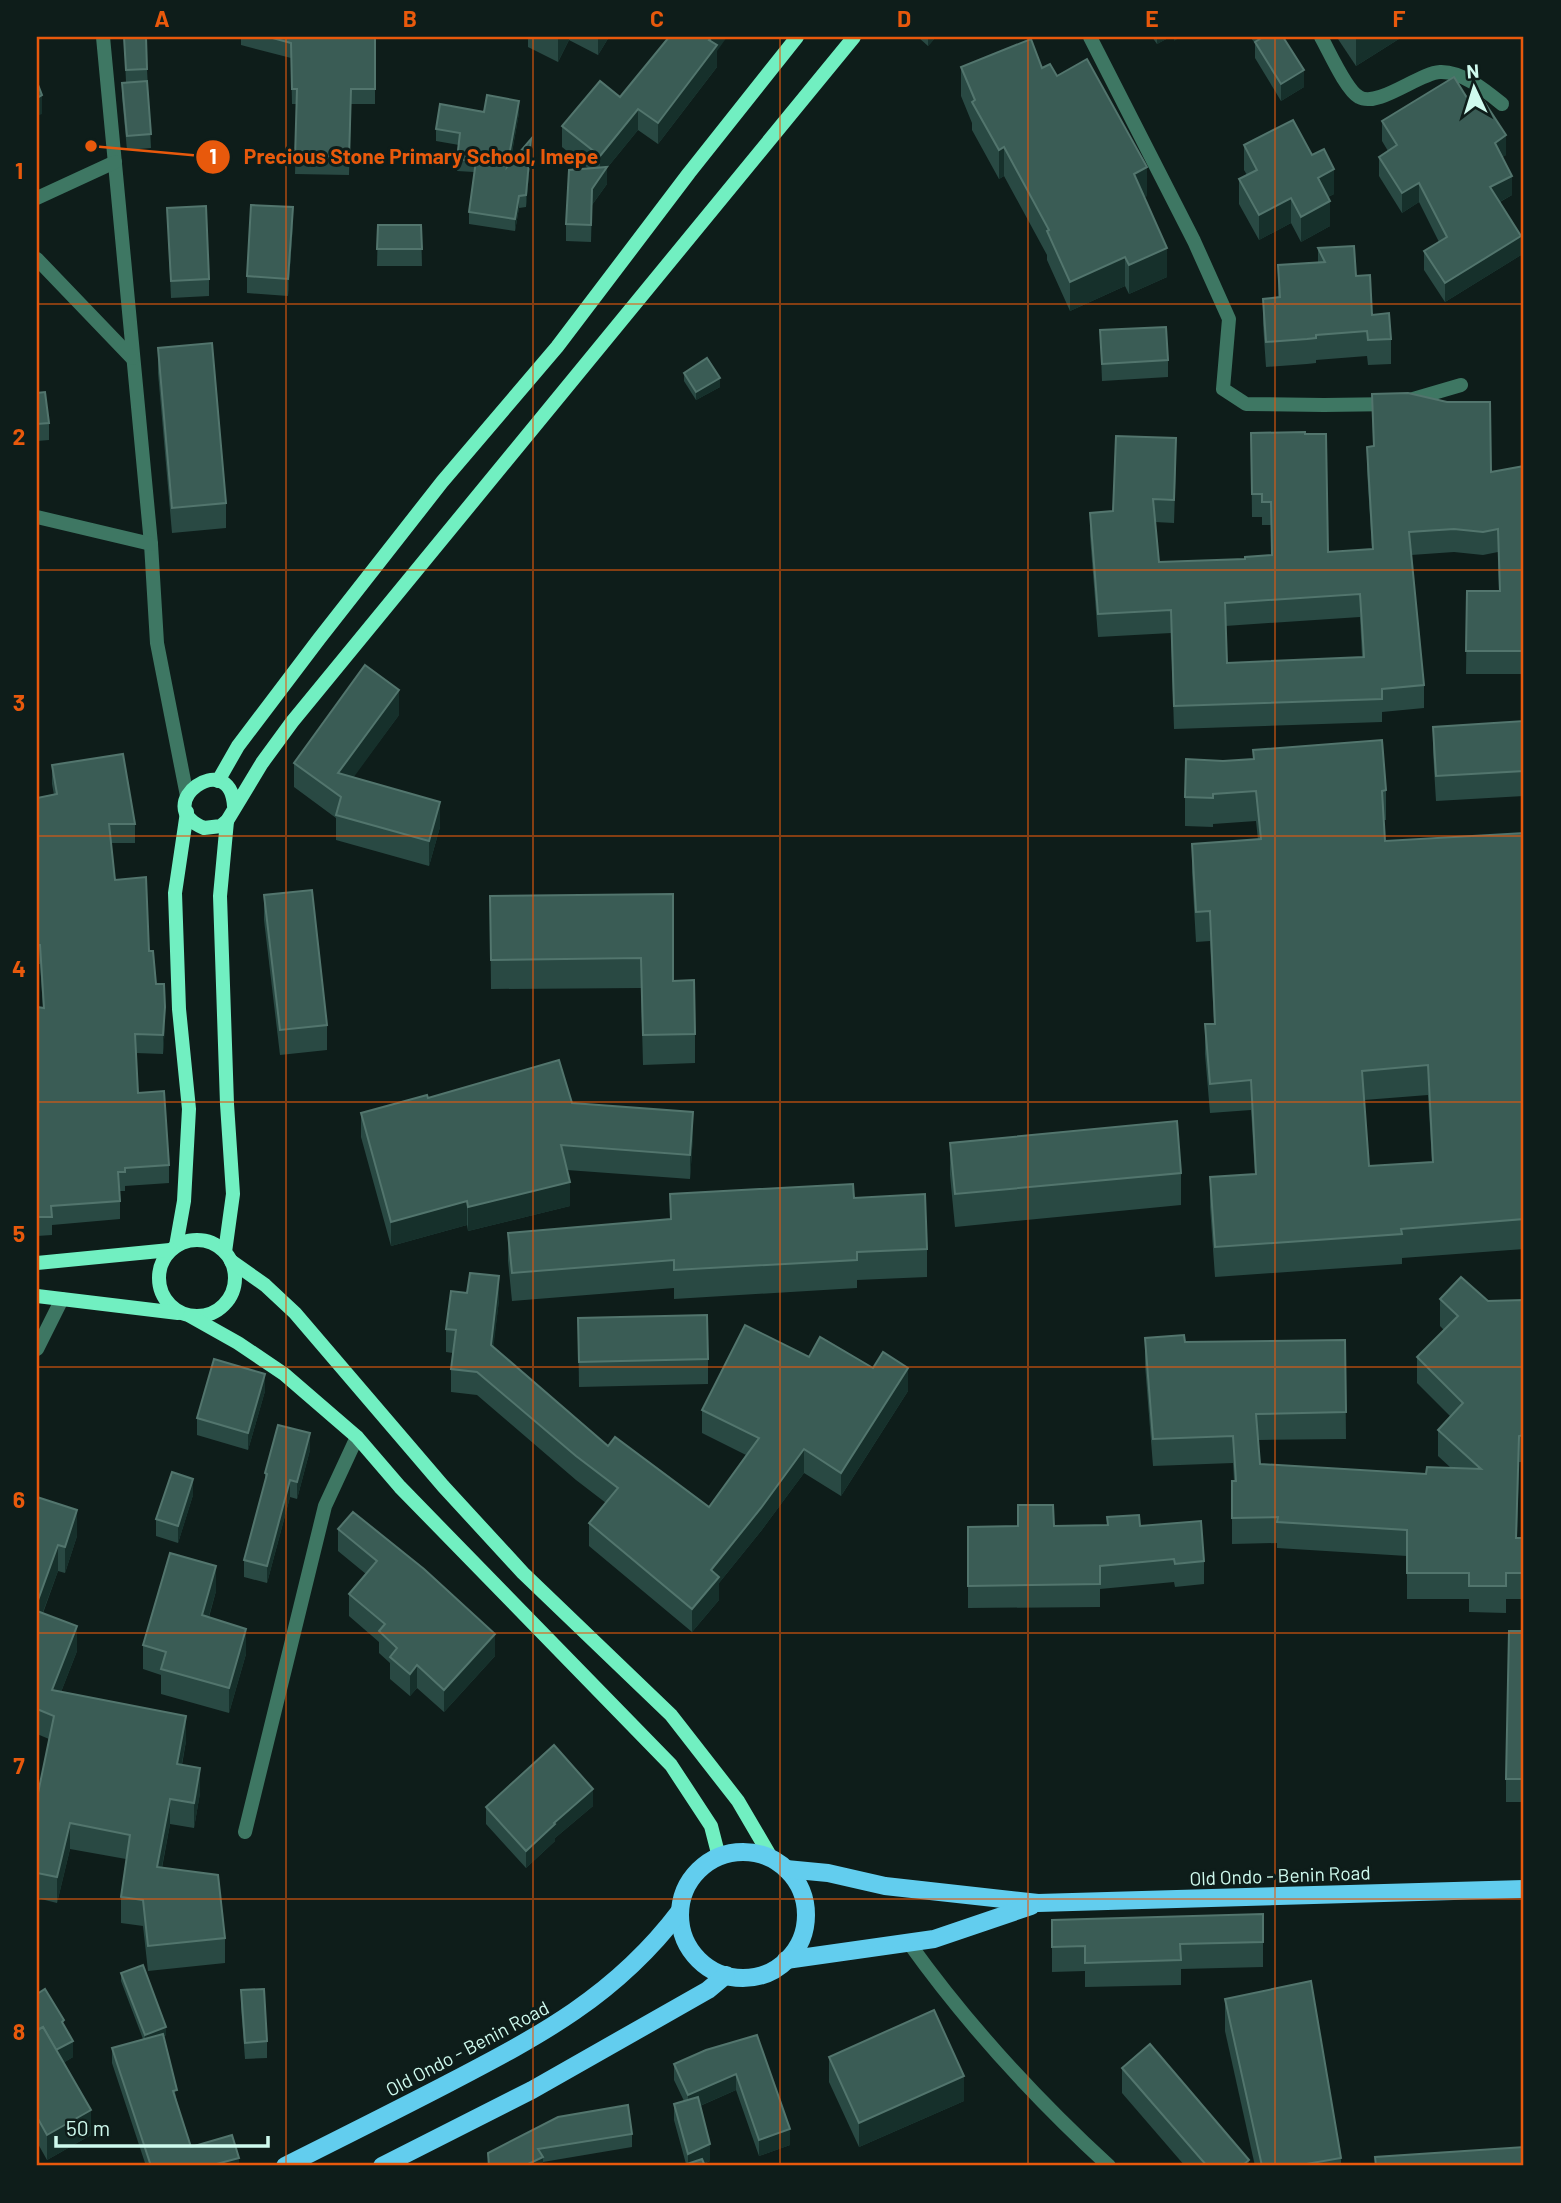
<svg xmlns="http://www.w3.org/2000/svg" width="1561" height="2203" font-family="Barlow,sans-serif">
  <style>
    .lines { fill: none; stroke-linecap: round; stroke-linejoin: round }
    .street { stroke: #3e7763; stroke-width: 14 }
    .secondary { stroke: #71efc1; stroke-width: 14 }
    .primary { stroke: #62cdee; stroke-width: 18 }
    .wall { fill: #294943; fill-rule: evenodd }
    .shaded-wall { fill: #16302b }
    .building { fill: #3a5c55; stroke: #52756d; stroke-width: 2; fill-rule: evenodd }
    .grid { fill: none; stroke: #e8590c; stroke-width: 2; stroke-opacity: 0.55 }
    .labels { text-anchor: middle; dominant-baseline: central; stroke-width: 6; stroke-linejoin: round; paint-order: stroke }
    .street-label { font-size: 19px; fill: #cffaee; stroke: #0e1d1a }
    .leader { fill: none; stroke: #e8590c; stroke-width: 2.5 }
    .callout-dot { fill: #e8590c; stroke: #0e1d1a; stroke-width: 2.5 }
    .mark-label { font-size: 21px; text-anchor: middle; font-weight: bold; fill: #fff }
    .callout-label { font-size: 21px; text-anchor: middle; font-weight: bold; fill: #e8590c; stroke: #0e1d1a; stroke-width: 6; stroke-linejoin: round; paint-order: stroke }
    .neatline { fill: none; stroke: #e8590c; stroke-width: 2.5 }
    .grid-label { font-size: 23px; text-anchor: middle; font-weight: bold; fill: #e8590c }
  </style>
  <rect width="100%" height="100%" fill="#0e1d1a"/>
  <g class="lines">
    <g class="street">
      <path d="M103 37 151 544 157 643 187 796"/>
      <path d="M1090 37 1194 241 1229 319 1223 389 1246 404 1324 405 1396 404 1461 385"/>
      <path d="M1321 37C1329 51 1346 90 1359 97 1378 108 1419 73 1440 72 1462 71 1486 91 1502 104"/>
      <path d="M37 198 115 162"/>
      <path d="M37 259 132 358"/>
      <path d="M37 517 151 544"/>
      <path d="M37 1349 62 1299"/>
      <path d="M245 1832 325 1506 357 1437"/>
      <path d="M909 1943C967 2024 1036 2099 1109 2166"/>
    </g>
    <g class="secondary">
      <path d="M218 781 238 746 319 639 442 482 557 347 689 173 797 37"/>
      <path d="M234 806C230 746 148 805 204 828L221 826 227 821 262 763 292 722 854 37"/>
      <circle cx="197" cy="1278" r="38"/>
      <path d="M176 1246 184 1201 189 1109 179 1009 175 893 187 812"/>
      <path d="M225 1252 233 1194 227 1104 220 896 227 821"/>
      <path d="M231 1261 265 1285 295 1313 443 1486 523 1573 671 1715 738 1801 772 1859"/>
      <path d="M37 1263 170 1250"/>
      <path d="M37 1296 178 1313"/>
      <path d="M190 1316 238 1343 284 1374 357 1437 400 1487 671 1765 711 1826 719 1857"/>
    </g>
    <g class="primary">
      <circle cx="743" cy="1915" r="63"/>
      <path d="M786 1869 828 1873 885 1886 1038 1903 1524 1889"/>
      <path d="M786 1960 934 1939 1031 1906"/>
      <path d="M285 2166C339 2139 393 2112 447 2084 539 2036 616 1996 680 1911"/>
      <path d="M382 2166 532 2090 708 1990 726 1975"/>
    </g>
  </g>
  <g class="wall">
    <path d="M124 37 147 69 151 148 127 150 122 97V83L126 82Z"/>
    <path d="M241 37H375V104H351L349 175 295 174 297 104H292L291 58 241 45Z"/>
    <path d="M528 37H609L598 55 569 40 558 62 528 47Z"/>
    <path d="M918 37H936L928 46Z"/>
    <path d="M1152 37H1170L1157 44Z"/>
    <path d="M1250 37H1283L1304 87 1281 101 1255 58V43Z"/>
    <path d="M1338 37H1402L1356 66 1338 39Z"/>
    <path d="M717 51V67L658 144 638 130 607 168V184L592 205 591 242 566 241V224L589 169 562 147V126Z"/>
    <path d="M961 67 1042 68 1057 76 1147 196 1144 197 1167 277 1129 294 1125 286 1070 311 1047 260V255L1004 176 999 179 972 130V123L961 96Z"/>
    <path d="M1469 101 1506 155 1502 157 1512 195 1500 202 1521 255 1445 302 1424 270V251L1439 242 1419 202 1402 213 1379 176V157L1388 151 1382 141V121Z"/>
    <path d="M484 112 519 113 510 164 531 151 526 207 519 208 515 231 469 224V212L474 172 457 171 459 145 436 141V129Z"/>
    <path d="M1244 145 1334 194 1328 197 1330 226 1301 242 1291 223 1259 240 1239 204V179L1247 175 1244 170Z"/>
    <path d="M167 208 209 279V296L171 298Z"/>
    <path d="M293 224 288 296 247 293V276Z"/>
    <path d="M378 225H421L422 266H377Z"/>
    <path d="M1318 248 1356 276 1372 315 1391 339V364L1368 365 1367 356 1316 360V363L1307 364 1266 367 1263 324V299L1278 298V265L1318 262Z"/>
    <path d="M1100 330 1168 360V377L1102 381Z"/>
    <path d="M158 348 226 503V528L172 533 158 373Z"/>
    <path d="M684 373 720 387 696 400 684 381Z"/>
    <path d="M37 393 49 423V440L37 441Z"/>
    <path d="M1372 394 1491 472 1524 466V674H1466L1467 591H1499L1498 552 1483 555 1454 552 1411 555 1424 685V708L1382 712V722L1174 729 1171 633 1098 637 1090 536V513L1113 511 1176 461 1174 523 1155 522 1159 562 1245 559 1272 555 1271 525H1262V517H1252L1251 433 1328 552 1372 549 1367 470V447L1373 446ZM1360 617 1362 657 1227 663 1225 626Z"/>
    <path d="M399 715 353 777 440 827 429 866 336 840V818L294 787V763Z"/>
    <path d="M1524 721V796L1436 801 1433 752V727Z"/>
    <path d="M1253 750 1386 790V820H1384L1385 841 1524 833V1249L1402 1258V1264L1215 1277 1210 1207V1177L1255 1174 1251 1110 1210 1113 1205 1054V1024H1214L1210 941 1196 942 1192 873V844L1258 840 1256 821 1213 824V827L1185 826V797L1253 759ZM1428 1095 1432 1162 1369 1166 1364 1100Z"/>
    <path d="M52 765 135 824V843H111L115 880 149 951 165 1025 163 1054 136 1053 138 1093 169 1165V1183L125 1186V1191H120V1219L52 1225V1235L37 1236V1007L43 1008 40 964H37V798L54 795 52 784Z"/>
    <path d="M673 894V981L695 1034V1063L643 1065 641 988 491 989 490 896Z"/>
    <path d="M264 895 327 1025V1050L280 1055 264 920Z"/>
    <path d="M428 1098 572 1103 693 1136 690 1179 567 1170 570 1206 468 1231 467 1225 391 1246 361 1137V1113Z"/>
    <path d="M950 1143 1181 1173V1205L955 1227 950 1175Z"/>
    <path d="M670 1194 854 1198 927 1249V1277L857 1280V1288L674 1299V1288L512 1301 508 1261V1233L670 1219Z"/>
    <path d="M467 1293 499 1300 493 1347 608 1446 709 1507 746 1455 702 1433V1410L809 1357 908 1391 841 1496 804 1473 761 1531 719 1583V1600L692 1632 589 1546V1523L606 1503 576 1480 477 1395 451 1392V1369L453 1353 446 1352V1329Z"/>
    <path d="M1440 1299 1488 1301 1524 1300V1462H1519L1517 1538H1524V1599H1506V1613L1469 1612V1599H1407V1556L1277 1548V1543L1232 1544V1481H1234L1233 1463 1153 1466 1145 1365V1338L1185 1342 1345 1340 1346 1439 1258 1440 1260 1464 1426 1474 1451 1468 1438 1456V1430L1450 1416 1417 1383V1357L1444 1330 1440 1326Z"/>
    <path d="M578 1318 708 1359V1384L579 1387Z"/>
    <path d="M265 1391 248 1450 197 1435V1418Z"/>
    <path d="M310 1450 297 1499 290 1497 267 1583 244 1577V1560L265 1483V1473Z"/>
    <path d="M193 1495 178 1543 156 1536V1519Z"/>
    <path d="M37 1497 77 1536 65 1573 58 1571 43 1613 77 1651 61 1692 186 1741 182 1765 200 1793 194 1828 170 1824 162 1868 225 1938V1963L148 1971 143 1926 121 1923V1897L126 1859 70 1849 57 1903 37 1898V1798L49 1739 37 1734Z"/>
    <path d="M1018 1505 1054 1526 1107 1525V1517L1140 1526 1204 1561V1584L1175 1587 1174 1582 1100 1589V1607L968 1608V1527L1018 1526Z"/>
    <path d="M338 1529 495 1656 444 1712 417 1688 410 1696 390 1679V1663L379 1653V1642L349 1616V1594L366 1574 338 1551Z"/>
    <path d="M216 1591 209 1617 246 1654 229 1713 161 1694V1675L143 1669V1645Z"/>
    <path d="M1524 1631V1802H1506V1779Z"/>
    <path d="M593 1806 555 1838V1841L526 1868 486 1824V1807Z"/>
    <path d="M1263 1914V1967L1181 1969V1985L1085 1987V1971L1052 1972V1920Z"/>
    <path d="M121 1973 166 2035 164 2036 177 2102 191 2147 239 2166H146L112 2063V2048L143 2039 121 1981Z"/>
    <path d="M241 1990 267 2041V2058L245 2059 241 2007Z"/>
    <path d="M37 1994 64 2026 73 2057 63 2063 91 2135 47 2160 37 2142Z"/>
    <path d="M1225 1999 1341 2158V2166H1255L1225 2031Z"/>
    <path d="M757 2035 790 2145 759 2156 736 2090 700 2106 710 2161 704 2164H686L674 2120V2104L684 2101 674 2080V2064Z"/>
    <path d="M829 2057 964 2101 859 2147 829 2082Z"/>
    <path d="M1122 2068 1249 2166H1185L1122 2093Z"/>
    <path d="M632 2134V2147L543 2162V2166H488V2153Z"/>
  </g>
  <g class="shaded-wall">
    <path d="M558 37H569V40L558 62Z"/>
    <path d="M598 37H609L598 55Z"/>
    <path d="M712 37H727L717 51V67L658 144V123Z"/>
    <path d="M928 37H936L928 46Z"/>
    <path d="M1157 37H1170L1157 44Z"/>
    <path d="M1174 37H1181L1174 41Z"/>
    <path d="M1356 37H1402L1356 66Z"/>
    <path d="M1304 70V87L1281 101V84Z"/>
    <path d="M42 95V114L37 116V98Z"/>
    <path d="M519 101V113L507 179V167Z"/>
    <path d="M638 109V130L607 168V184L592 205 591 242 592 189 600 177V156Z"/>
    <path d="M1506 135V155L1495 162V143Z"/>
    <path d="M531 139V151L526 207V195Z"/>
    <path d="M1004 147V176L999 179V150Z"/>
    <path d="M1147 167V196L1134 203V174Z"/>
    <path d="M1334 169V194L1318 202V178Z"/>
    <path d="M1512 176V195L1490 207V187Z"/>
    <path d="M1419 183V202L1402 213V193Z"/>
    <path d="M519 196V208L515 231V219Z"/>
    <path d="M1291 198V223L1259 240V215Z"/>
    <path d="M1330 201V226L1301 242V217Z"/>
    <path d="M293 207V224L288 296V279Z"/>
    <path d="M1521 236V255L1445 302V283Z"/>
    <path d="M1167 248V277L1129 294V265Z"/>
    <path d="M1125 257V286L1070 311V282Z"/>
    <path d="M720 378V387L696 400V392Z"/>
    <path d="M399 690V715L340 796 338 773Z"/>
    <path d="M440 802V827L429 866V841Z"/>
    <path d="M165 1007V1025L163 1054V1035Z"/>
    <path d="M693 1112V1136L690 1179V1155Z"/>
    <path d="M570 1182V1206L468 1231V1207Z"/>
    <path d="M467 1201V1225L391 1246V1222Z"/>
    <path d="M499 1276V1300L491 1368V1345Z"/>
    <path d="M908 1368V1391L841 1496V1473Z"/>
    <path d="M265 1374V1391L248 1450V1433Z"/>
    <path d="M310 1433V1450L297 1499V1482Z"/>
    <path d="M1519 1436V1462L1516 1564V1538Z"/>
    <path d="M804 1449V1473L761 1531 719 1583V1600L692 1632V1609L711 1570Z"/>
    <path d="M193 1479V1495L178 1543V1526Z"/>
    <path d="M290 1480V1497L267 1583V1566Z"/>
    <path d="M77 1510V1536L65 1573V1547Z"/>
    <path d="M58 1545V1571L37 1628V1603Z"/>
    <path d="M216 1566V1591L202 1640V1615Z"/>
    <path d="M77 1626V1651L52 1715V1690Z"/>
    <path d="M246 1629V1654L229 1713V1688Z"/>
    <path d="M495 1634V1656L444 1712V1690Z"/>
    <path d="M417 1665V1688L410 1696V1674Z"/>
    <path d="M186 1716V1741L177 1789V1764Z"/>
    <path d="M200 1768V1793L194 1828V1803Z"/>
    <path d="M593 1789V1806L555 1838V1841L526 1868V1851L554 1823Z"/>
    <path d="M170 1799V1824L157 1892V1867Z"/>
    <path d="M70 1823V1849L57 1903V1877Z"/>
    <path d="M166 2027V2035L145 2043V2035Z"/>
    <path d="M73 2041V2057L53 2069V2052Z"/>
    <path d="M736 2074V2090L688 2111V2095Z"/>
    <path d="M964 2076V2101L859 2147V2123Z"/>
    <path d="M91 2110V2135L47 2160V2135Z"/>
    <path d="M790 2129V2145L759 2156V2140Z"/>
    <path d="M710 2144V2161L698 2166H688V2154Z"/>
    <path d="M543 2157V2166H524Z"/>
    <path d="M239 2158V2166H209Z"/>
    <path d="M1249 2160V2166H1242Z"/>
  </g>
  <g class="building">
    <path d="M124 37H146L147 69 126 70Z"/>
    <path d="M269 37H375V89H351L349 160 295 158 297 89H292L291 43Z"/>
    <path d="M669 37H712L709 40 717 45 658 123 638 109 600 156 562 126 600 81 620 97Z"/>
    <path d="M1263 37H1283L1304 70 1281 84 1255 42Z"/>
    <path d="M1031 39 1042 68 1050 64 1057 76 1087 59 1147 167 1134 174 1167 248 1129 265 1125 257 1070 282 1047 231 1049 230 1004 147 999 150 972 102 975 100 961 67Z"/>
    <path d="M1454 77 1469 101 1479 94 1506 135 1495 143 1512 176 1490 187 1521 236 1445 283 1424 251 1447 237 1419 183 1402 193 1379 157 1397 145 1382 121Z"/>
    <path d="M147 81 151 134 127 136 122 83Z"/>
    <path d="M37 82 42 95 37 98Z"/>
    <path d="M487 95 519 101 507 167 531 139 526 195 519 196 515 219 469 212 476 161 457 159 460 133 436 129 440 104 484 112Z"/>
    <path d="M1293 120 1312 155 1324 149 1334 169 1318 178 1330 201 1301 217 1291 198 1259 215 1239 179 1257 170 1244 145Z"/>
    <path d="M607 167 592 189 591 225 566 224 569 170Z"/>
    <path d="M251 205 293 207 288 279 247 276Z"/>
    <path d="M206 206 209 279 171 281 167 208Z"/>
    <path d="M378 225H421L422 249H377Z"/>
    <path d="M1354 246 1356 276 1370 275 1372 315 1389 313 1391 339 1368 340 1367 331 1316 335V338L1307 339 1266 342 1263 299 1280 297 1278 265 1325 262 1318 248Z"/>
    <path d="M1166 327 1168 360 1102 364 1100 330Z"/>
    <path d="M212 343 226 503 172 508 158 348Z"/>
    <path d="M707 358 720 378 696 392 684 373Z"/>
    <path d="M45 392 49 423 37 424V393Z"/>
    <path d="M1408 393 1447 402H1490L1491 472 1524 466V651H1466L1467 591H1500L1498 529 1483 532 1454 529 1409 532 1424 685 1382 689V699L1174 706 1171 610 1098 614 1090 513 1113 511 1116 436 1176 438 1174 500 1153 499 1159 562 1245 559V557L1272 555 1271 502H1262V494H1252L1251 433 1305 432V434H1326L1328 552 1373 549 1367 447 1374 446 1372 394ZM1360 594 1364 657 1227 663 1225 603Z"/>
    <path d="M365 665 399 690 338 773 440 802 429 841 336 815 341 797 294 763Z"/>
    <path d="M1524 721V771L1436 776 1433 727Z"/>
    <path d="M1382 740 1386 790 1382 791 1385 841 1524 833V1219L1401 1229 1402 1234 1215 1247 1210 1177 1256 1174 1251 1080 1210 1084 1205 1024H1215L1210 911 1196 912 1192 844 1261 839 1256 791 1213 794V798L1185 797 1186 759 1223 761 1254 759 1253 750ZM1428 1065 1433 1162 1369 1166 1362 1071Z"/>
    <path d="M123 754 135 824H109L115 880 146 877 149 951H153L156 984H164L165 1007 163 1035 135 1034 138 1093 164 1091 169 1165 125 1168V1172H118L120 1201 51 1206 52 1217H37V1007L44 1008 40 945H37V798L57 794 52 765Z"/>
    <path d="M312 890 327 1025 280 1030 264 895Z"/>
    <path d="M673 894V981L694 980 695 1034 643 1035 641 958 491 960 490 896Z"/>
    <path d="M559 1060 572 1103 693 1112 690 1155 561 1145 570 1182 468 1207 467 1201 391 1222 361 1113 427 1095 428 1098Z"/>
    <path d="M1177 1121 1181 1173 955 1194 950 1143Z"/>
    <path d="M853 1184 854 1198 925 1194 927 1249 857 1252V1260L674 1270V1260L512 1273 508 1233 671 1219 670 1194Z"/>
    <path d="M470 1273 499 1276 491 1345 608 1446 615 1437 709 1507 759 1438 702 1410 745 1325 809 1357 820 1337 873 1368 883 1352 908 1368 841 1473 804 1449 761 1508 711 1570 719 1577 692 1609 589 1523 618 1488 576 1456 477 1372 451 1369 456 1330 446 1329 451 1291 467 1293Z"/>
    <path d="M1461 1277 1488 1301 1524 1300V1435L1519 1436 1516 1538H1524V1573H1506V1586H1469V1573H1407V1530L1277 1522 1278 1517 1232 1518V1481H1236L1233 1436 1153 1439 1145 1338 1184 1335 1185 1342 1345 1340 1346 1412 1256 1414 1260 1464 1426 1474 1427 1467 1481 1469 1438 1430 1463 1403 1417 1357 1458 1316 1440 1299Z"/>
    <path d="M707 1315 708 1359 579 1362 578 1318Z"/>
    <path d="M214 1359 265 1374 248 1433 197 1418Z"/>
    <path d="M278 1425 310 1433 297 1482 290 1480 267 1566 244 1560 267 1474 265 1473Z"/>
    <path d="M172 1472 193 1479 178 1526 156 1519Z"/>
    <path d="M37 1497 77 1510 65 1547 58 1545 37 1603Z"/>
    <path d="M1018 1505H1053L1054 1526 1108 1525 1107 1517 1139 1515 1140 1526 1201 1521 1204 1561 1175 1564 1174 1559 1100 1566V1584L968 1586V1527L1018 1526Z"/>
    <path d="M353 1512 424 1569 495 1634 444 1690 417 1665 410 1674 390 1657 397 1648 379 1631 385 1624 349 1594 377 1561 338 1529Z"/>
    <path d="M170 1553 216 1566 202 1615 246 1629 229 1688 161 1669 166 1652 143 1645Z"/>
    <path d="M37 1611 77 1626 52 1690 186 1716 177 1764 200 1768 194 1803 170 1799 157 1867 218 1875 225 1938 148 1946 143 1900 121 1897 130 1835 70 1823 57 1877 37 1873V1798L54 1716 37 1709Z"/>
    <path d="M1509 1631H1524V1779H1506Z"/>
    <path d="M554 1745 593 1789 554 1823 555 1824 526 1851 486 1807Z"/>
    <path d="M1263 1914V1942L1180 1944 1181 1960 1085 1963V1946L1052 1947V1920Z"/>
    <path d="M143 1965 166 2027 145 2035 121 1973Z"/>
    <path d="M1311 1981 1341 2158 1295 2166H1262L1225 1999Z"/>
    <path d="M45 1989 64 2020 62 2022 73 2041 56 2050 43 2027 39 2029 37 2025V1994Z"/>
    <path d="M264 1989 267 2041 245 2043 241 1990Z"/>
    <path d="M934 2010 964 2076 859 2123 829 2057Z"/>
    <path d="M43 2027 91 2110 47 2135 37 2117V2031Z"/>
    <path d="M163 2034 177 2090 173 2091 191 2147 232 2135 239 2158 209 2166H151L112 2048Z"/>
    <path d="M757 2035 790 2129 759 2140 736 2074 688 2095 674 2064 706 2050Z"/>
    <path d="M1150 2044 1249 2160 1242 2166H1207L1122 2068Z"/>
    <path d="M698 2097 710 2144 688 2154 674 2104Z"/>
    <path d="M628 2105 632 2134 538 2149 543 2157 524 2166H489L488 2153 558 2117Z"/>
    <path d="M1524 2147V2166H1376L1375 2157Z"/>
    <path d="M702 2159 705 2166H681Z"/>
  </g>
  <path class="grid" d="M286 37V2166M533 37V2166M780 37V2166M1028 37V2166M1275 37V2166M37 304H1524M37 570H1524M37 836H1524M37 1102H1524M37 1367H1524M37 1633H1524M37 1899H1524"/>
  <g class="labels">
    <g class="street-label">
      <text transform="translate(1280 1875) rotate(-2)">Old Ondo - Benin Road</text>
      <text transform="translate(467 2048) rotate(-28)">Old Ondo - Benin Road</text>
    </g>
  </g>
  <path class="leader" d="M91 146L213 157"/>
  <g class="callout-dot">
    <circle cx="91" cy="146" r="7"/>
    <circle cx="213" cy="157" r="18"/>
  </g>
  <g class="mark-label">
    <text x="213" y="164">1</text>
  </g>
  <g class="callout-label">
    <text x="421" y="164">Precious Stone Primary School, Imepe</text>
  </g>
  <rect width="1561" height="2203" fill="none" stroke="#0e1d1a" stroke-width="77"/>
  <g transform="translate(1474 88) rotate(356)" stroke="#0e1d1a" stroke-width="5" paint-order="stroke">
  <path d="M0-5L12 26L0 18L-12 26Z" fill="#cffaee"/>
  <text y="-10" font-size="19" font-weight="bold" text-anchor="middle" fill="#cffaee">N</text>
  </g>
  <path d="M56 2136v10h212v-10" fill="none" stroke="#cffaee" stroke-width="3.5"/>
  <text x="66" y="2136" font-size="21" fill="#cffaee" stroke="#0e1d1a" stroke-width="5" paint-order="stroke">50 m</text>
  <rect x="38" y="38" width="1484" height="2126" class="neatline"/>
  <g class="grid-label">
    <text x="162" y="27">A</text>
    <text x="410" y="27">B</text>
    <text x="657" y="27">C</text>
    <text x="904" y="27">D</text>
    <text x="1152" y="27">E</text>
    <text x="1399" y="27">F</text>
    <text x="19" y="179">1</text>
    <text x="19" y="445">2</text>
    <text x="19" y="711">3</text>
    <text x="19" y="977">4</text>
    <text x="19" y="1242">5</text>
    <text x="19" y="1508">6</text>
    <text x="19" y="1774">7</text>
    <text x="19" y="2040">8</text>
  </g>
</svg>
